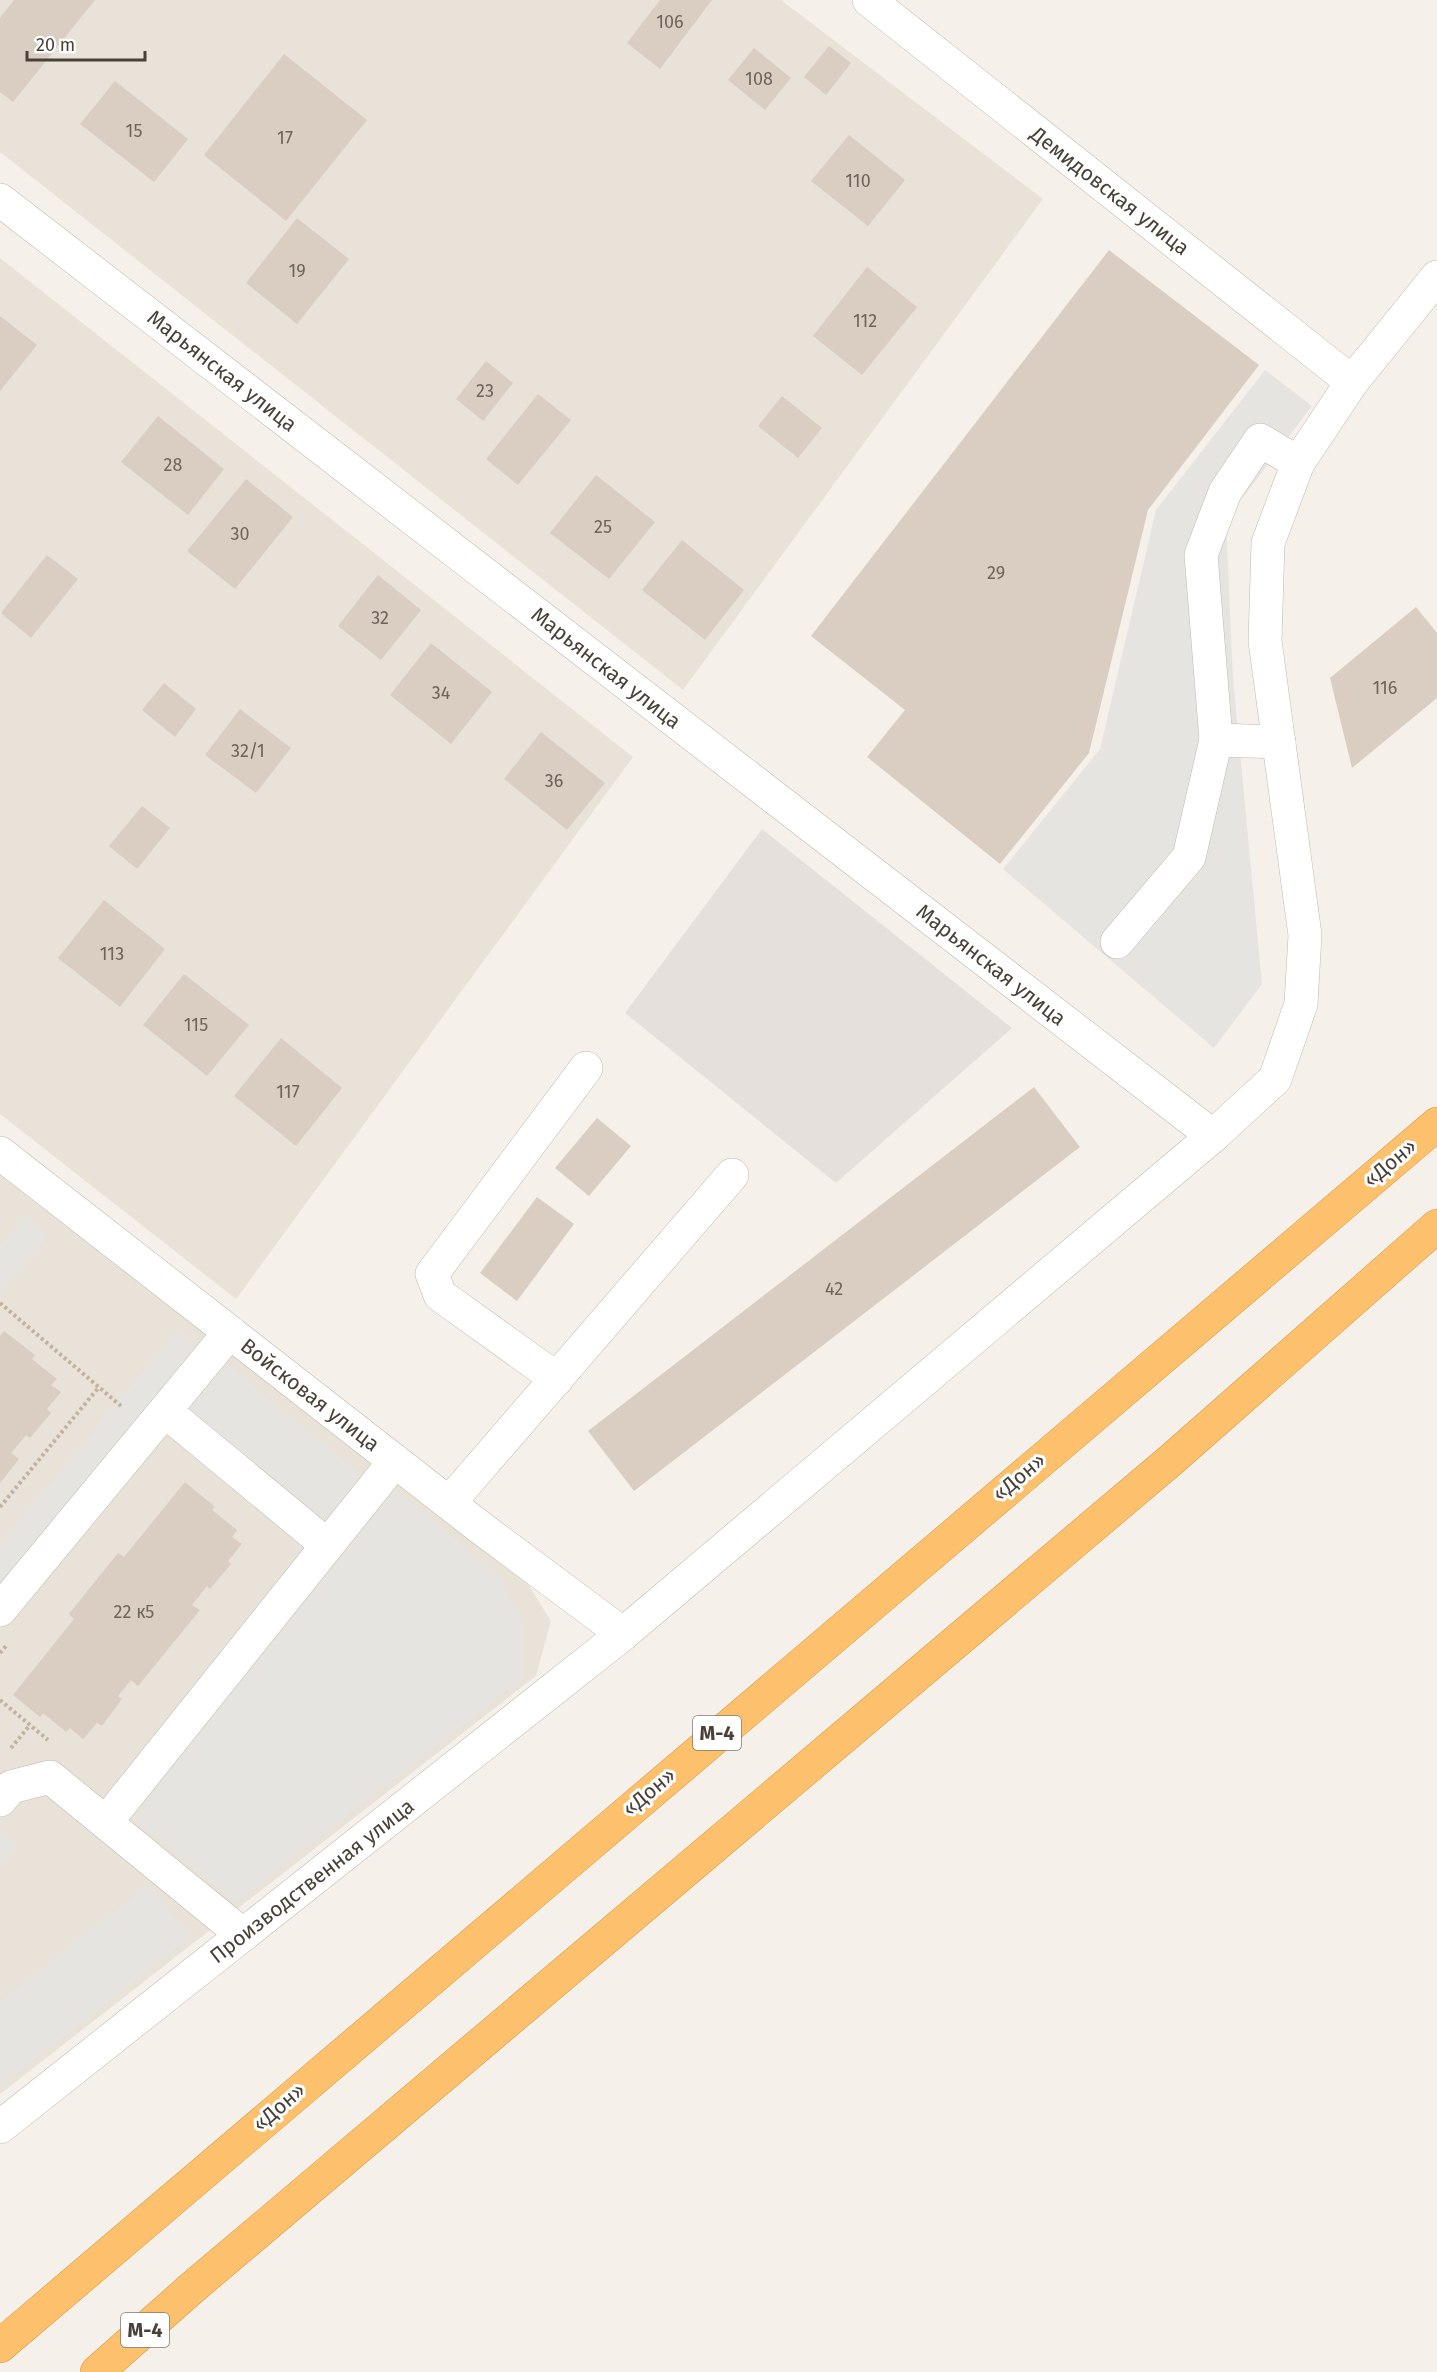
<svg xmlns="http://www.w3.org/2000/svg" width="1437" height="2372" font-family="'Fira Sans',sans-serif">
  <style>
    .residential { fill: #e9e2d8 }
    .industrial { fill: #e5e0db }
    .parking { fill: #e6e4e1 }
    .building { fill: #dacec2 }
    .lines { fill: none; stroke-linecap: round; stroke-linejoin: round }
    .minor-casing { stroke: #c1b8ac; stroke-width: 34 }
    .highway-casing { stroke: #dd943b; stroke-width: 34 }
    .path { stroke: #c2b29e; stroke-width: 4; stroke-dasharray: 3 3; stroke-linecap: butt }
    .minor { stroke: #fff; stroke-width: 33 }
    .highway { stroke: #fdc16d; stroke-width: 33 }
    .labels { text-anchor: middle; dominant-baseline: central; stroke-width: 6; stroke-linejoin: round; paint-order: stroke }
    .number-label { font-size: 18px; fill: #6d645a }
    .shield { fill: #fff; stroke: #807a74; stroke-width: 1.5 }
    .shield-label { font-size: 20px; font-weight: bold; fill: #494138 }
    .street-label { font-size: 21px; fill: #494138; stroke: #fff }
  </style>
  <rect width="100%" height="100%" fill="#f5f1ea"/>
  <g class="residential">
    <path d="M0 0H781L1043 199 683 690 0 152Z"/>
    <path d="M0 258 633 757 236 1299 0 1114Z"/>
    <path d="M0 1171 523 1576 551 1621 536 1676 0 2094Z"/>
  </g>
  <path class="industrial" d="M762 829 1012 1028 836 1183 625 1013Z"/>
  <g class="parking">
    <path d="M1265 370 1312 406 1226 520 1233 678 1262 984 1214 1048 1003 869 1100 749 1156 510Z"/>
    <path d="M25 1216 48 1236 0 1293V1246Z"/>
    <path d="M176 1331 200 1350 0 1591V1544Z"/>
    <path d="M223 1362 366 1479 324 1529 182 1412Z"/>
    <path d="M395 1489 499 1577 523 1622 524 1676 235 1903 132 1817Z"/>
    <path d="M0 1831 16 1845 0 1864Z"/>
    <path d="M149 1884 191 1936 0 2086V2001Z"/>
  </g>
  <g class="building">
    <path d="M14 0H95L13 102 0 92V18Z"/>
    <path d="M660 0H712L660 69 627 43Z"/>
    <path d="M829 46 851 63 826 95 804 77Z"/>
    <path d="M754 48 791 78 765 110 728 80Z"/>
    <path d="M284 54 367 120 286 221 204 155Z"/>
    <path d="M115 81 188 139 154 182 80 124Z"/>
    <path d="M849 135 905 180 868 226 811 181Z"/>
    <path d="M297 218 349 259 297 324 246 283Z"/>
    <path d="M1109 250 1259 365 1148 510 1089 753 1000 864 867 757 905 710 811 636Z"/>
    <path d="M867 267 917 307 862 375 813 336Z"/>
    <path d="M0 316 37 345 0 391Z"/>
    <path d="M486 361 513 383 483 421 456 399Z"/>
    <path d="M538 394 571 420 518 485 486 459Z"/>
    <path d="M782 396 822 428 798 458 758 426Z"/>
    <path d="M158 416 224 469 188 515 121 462Z"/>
    <path d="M596 475 655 522 609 579 550 533Z"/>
    <path d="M246 479 293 517 235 589 187 551Z"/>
    <path d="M682 540 744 590 705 640 642 590Z"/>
    <path d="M47 555 78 579 31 638 1 613Z"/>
    <path d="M378 575 421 610 381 660 338 626Z"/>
    <path d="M1416 607 1437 633V698L1352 768 1330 678Z"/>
    <path d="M431 643 492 692 451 744 390 695Z"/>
    <path d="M164 683 196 709 175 737 142 710Z"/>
    <path d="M240 709 291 748 256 793 205 755Z"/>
    <path d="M541 732 605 783 567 830 504 779Z"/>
    <path d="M142 806 170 828 137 869 109 846Z"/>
    <path d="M104 900 165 949 120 1007 58 958Z"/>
    <path d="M184 974 249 1025 207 1076 143 1025Z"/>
    <path d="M281 1038 342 1088 296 1146 234 1096Z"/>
    <path d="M1034 1087 1080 1147 634 1491 588 1431Z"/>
    <path d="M597 1118 631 1146 589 1196 555 1168Z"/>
    <path d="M537 1197 574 1224 517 1301 480 1273Z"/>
    <path d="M4 1331 35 1355 32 1359 57 1379 51 1385 61 1392 47 1409 51 1413 30 1438 26 1435 11 1453 19 1459 0 1483V1336Z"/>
    <path d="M185 1482 215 1507 212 1510 237 1530 232 1537 242 1544 228 1561 231 1564 210 1589 207 1586 192 1605 200 1610 138 1686 131 1680 118 1696 122 1699 102 1726 97 1723 83 1739 70 1728 66 1732 43 1713 40 1717 13 1695 74 1619 69 1614 93 1584 118 1553 124 1557Z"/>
  </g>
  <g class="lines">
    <g class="minor-casing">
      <g id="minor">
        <path d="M869 0 1352 382"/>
        <path d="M0 200 1213 1136"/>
        <path d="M1216 740 1201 555 1225 492 1260 440 1298 463"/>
        <path d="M1117 942 1189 857 1216 740 1279 742"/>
        <path d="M0 1153 477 1525 623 1634"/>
        <path d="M557 1379 440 1295 432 1274 586 1068"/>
        <path d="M165 1411 327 1545"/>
        <path d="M449 1503 732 1175"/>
        <path d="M0 1610 230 1332"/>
        <path d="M0 1800 11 1787 50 1777 243 1935"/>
        <path d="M106 1822 395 1461"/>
        <path d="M0 2127 623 1634 1213 1136 1275 1079 1301 1004 1305 935 1265 641 1268 543 1298 463 1352 382 1437 277"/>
      </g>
    </g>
    <g class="highway-casing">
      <g id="highway">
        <path d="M0 2346 1437 1124"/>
        <path d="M97 2372 193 2287 1171 1460 1437 1226"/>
      </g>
    </g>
    <g class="path">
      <path d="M0 1303 121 1406"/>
      <path d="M0 1507 99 1387"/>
      <path d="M0 1653 6 1646"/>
      <path d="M0 1700 48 1740"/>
      <path d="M11 1748 30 1725"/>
    </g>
    <use href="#minor" class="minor"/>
    <use href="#highway" class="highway"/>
  </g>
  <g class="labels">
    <g class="number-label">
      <text x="670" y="22">106</text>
      <text x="759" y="79">108</text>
      <text x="134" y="131">15</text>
      <text x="285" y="138">17</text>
      <text x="858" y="181">110</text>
      <text x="297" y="271">19</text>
      <text x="865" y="321">112</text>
      <text x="485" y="391">23</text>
      <text x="173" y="465">28</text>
      <text x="603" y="527">25</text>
      <text x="240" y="534">30</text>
      <text x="996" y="573">29</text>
      <text x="380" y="618">32</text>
      <text x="1385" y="688">116</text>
      <text x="441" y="693">34</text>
      <text x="248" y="751">32/1</text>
      <text x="554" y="781">36</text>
      <text x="112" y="954">113</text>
      <text x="196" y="1025">115</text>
      <text x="288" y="1092">117</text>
      <text x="834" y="1289">42</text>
      <text x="134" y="1612">22 к5</text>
    </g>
    <g class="shield">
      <rect x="693" y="1716" width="48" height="34" rx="4.5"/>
      <rect x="121" y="2313" width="48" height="34" rx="4.5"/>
    </g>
    <g class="shield-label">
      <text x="717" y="1733">М-4</text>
      <text x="145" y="2330">М-4</text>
    </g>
    <g class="street-label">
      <text transform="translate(1110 191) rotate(38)">Демидовская улица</text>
      <text transform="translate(222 371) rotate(38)">Марьянская улица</text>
      <text transform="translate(606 668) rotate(38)">Марьянская улица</text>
      <text transform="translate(991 965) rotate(38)">Марьянская улица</text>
      <text transform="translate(1390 1163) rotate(-40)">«Дон»</text>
      <text transform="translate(310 1395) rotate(38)">Войсковая улица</text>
      <text transform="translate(1019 1477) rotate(-40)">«Дон»</text>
      <text transform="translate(649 1792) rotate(-40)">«Дон»</text>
      <text transform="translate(312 1881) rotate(-38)">Производственная улица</text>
      <text transform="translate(279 2107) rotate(-41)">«Дон»</text>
    </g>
  </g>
  <path d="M27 51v9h118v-9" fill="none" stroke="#494138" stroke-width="3"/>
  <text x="36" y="51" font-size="18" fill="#494138" stroke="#ffffff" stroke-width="4.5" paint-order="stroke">20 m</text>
</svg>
